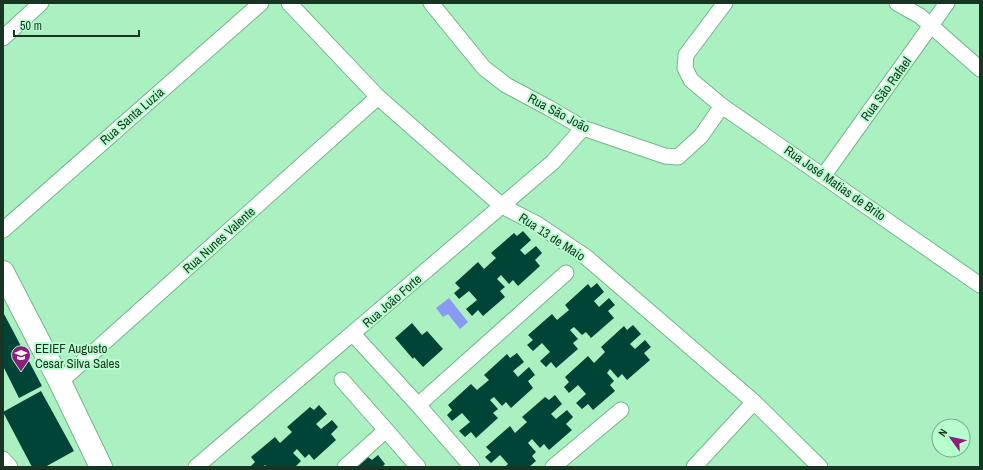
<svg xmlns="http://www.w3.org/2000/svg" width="983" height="470" font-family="'Archivo Narrow',sans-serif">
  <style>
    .water { fill: #899af5 }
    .building { fill: #004437 }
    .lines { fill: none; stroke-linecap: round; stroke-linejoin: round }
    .minor-casing { stroke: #73b78b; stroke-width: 17 }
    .secondary-casing { stroke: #73b78b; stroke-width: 24 }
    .minor { stroke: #fff; stroke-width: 15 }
    .secondary { stroke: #fff; stroke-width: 22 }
    .labels { text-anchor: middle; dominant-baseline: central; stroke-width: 4; stroke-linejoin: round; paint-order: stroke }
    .street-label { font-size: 13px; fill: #183422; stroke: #b7fece }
    .poi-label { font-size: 13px; fill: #183422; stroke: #b7fece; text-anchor: start }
  </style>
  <rect width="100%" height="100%" fill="#aaf0c1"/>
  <path class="water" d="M449 298 468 322 460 329 448 314 443 317 436 308Z"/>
  <g class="building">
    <path d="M523 231 531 240 520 250 525 255 536 246 542 253 535 260 540 266 518 286 513 280 509 284 501 275 497 279 505 287 500 291 505 297 483 316 478 310 472 316 466 309 477 300 469 291 459 299 454 293 460 288 455 283 478 262 484 269 496 258 491 253 514 233 517 236Z"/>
    <path d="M597 283 604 292 594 301 599 307 609 298 615 305 608 311 614 318 591 338 586 332 582 335 574 327 570 330 578 339 573 343 578 349 556 368 551 362 546 367 540 361 550 352 542 343 533 351 527 345 533 340 528 335 552 314 557 320 569 310 565 305 588 284 591 288Z"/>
    <path d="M3 312 42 386 19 398 3 366Z"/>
    <path d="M412 323 422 335 427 331 443 349 423 367 414 357 413 359 395 338Z"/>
    <path d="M633 325 641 334 630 344 635 349 645 340 651 347 644 353 650 360 627 380 622 374 618 378 610 369 607 373 614 381 610 385 615 391 593 410 588 404 582 409 576 403 586 394 578 385 569 393 564 387 569 382 565 377 588 356 594 363 605 352 601 347 624 326 627 330Z"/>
    <path d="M517 353 524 362 513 371 518 377 529 367 535 375 528 381 533 388 511 408 506 402 502 406 494 397 490 400 498 409 493 413 498 418 476 438 471 432 465 437 459 431 470 422 462 413 452 421 447 415 452 410 448 405 471 384 477 390 489 380 484 375 507 354 510 358Z"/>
    <path d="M41 391 74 451 45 467H32L3 412Z"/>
    <path d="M555 395 562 404 551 414 556 419 567 410 573 417 566 424 572 430 549 450 544 444 540 448 532 439 528 443 536 452 532 456 536 461 529 467H505L508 464 500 455 491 463 485 457 491 452 486 447 510 426 515 433 527 422 522 417 545 397 549 400Z"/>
    <path d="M319 405 327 414 316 424 321 429 332 420 338 427 331 434 336 440 314 460 309 454 305 458 297 449 293 453 301 461 296 466 298 467H267L265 465 263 467H250L255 462 251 457 275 437 280 443 292 432 287 427 310 407 314 410Z"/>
    <path d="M378 455 385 464 382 467H356L368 457 372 460Z"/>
  </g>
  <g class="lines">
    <g class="minor-casing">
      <g id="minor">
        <path d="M289 3 378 97 502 206 537 224 586 257 754 402 820 467"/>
        <path d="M431 3 484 68 506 85 549 108 583 128 665 156 678 157 701 136 722 106"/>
        <path d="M725 3 686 55 685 68 691 80 722 106 980 285"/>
        <path d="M897 3 920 16 980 69"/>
        <path d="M3 38 41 3"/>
        <path d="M824 175 947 3"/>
        <path d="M3 230 261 3"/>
        <path d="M353 334 418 405 472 467"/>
        <path d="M342 380 386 430"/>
        <path d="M60 382 378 97"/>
        <path d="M418 405 566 273"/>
        <path d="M3 459 10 467"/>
        <path d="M196 467 553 162 583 128"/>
        <path d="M345 467 386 430 418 467"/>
        <path d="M553 467 621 410"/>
        <path d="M694 467 754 402"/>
      </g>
    </g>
    <g class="secondary-casing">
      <path id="secondary" d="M3 272 60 382 101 467"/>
    </g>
    <use href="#minor" class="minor"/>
    <use href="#secondary" class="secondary"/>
  </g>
  <defs>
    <g id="school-pin" transform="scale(1)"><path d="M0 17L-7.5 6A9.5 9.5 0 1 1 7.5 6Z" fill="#8e1d7f" stroke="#b7fece"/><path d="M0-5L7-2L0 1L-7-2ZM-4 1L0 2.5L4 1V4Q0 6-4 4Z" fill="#fff"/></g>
  </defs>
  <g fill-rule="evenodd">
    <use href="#school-pin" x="21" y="355"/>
  </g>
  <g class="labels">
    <g class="street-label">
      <text transform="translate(886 89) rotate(-54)">Rua São Rafael</text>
      <text transform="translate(559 113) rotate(28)">Rua São João</text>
      <text transform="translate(132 116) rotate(-41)">Rua Santa Luzia</text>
      <text transform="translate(835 183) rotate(35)">Rua José Matias de Brito</text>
      <text transform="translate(552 237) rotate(33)">Rua 13 de Maio</text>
      <text transform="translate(219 240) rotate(-42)">Rua Nunes Valente</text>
      <text transform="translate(392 301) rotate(-41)">Rua João Forte</text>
    </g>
    <g class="poi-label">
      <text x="35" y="348">EEIEF Augusto<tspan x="35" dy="15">Cesar Silva Sales</tspan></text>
    </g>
  </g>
  <rect width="983" height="470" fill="none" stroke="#183422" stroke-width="8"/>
  <g transform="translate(951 438) rotate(303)"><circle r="19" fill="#b7fece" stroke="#77ad89"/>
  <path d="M0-3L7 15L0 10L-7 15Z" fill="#8e1d7f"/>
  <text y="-6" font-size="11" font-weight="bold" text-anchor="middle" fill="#183422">N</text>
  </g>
  <path d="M14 30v6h125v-6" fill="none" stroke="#183422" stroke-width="2"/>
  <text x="20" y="30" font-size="12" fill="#183422" stroke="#b7fece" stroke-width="3" paint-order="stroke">50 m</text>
</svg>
